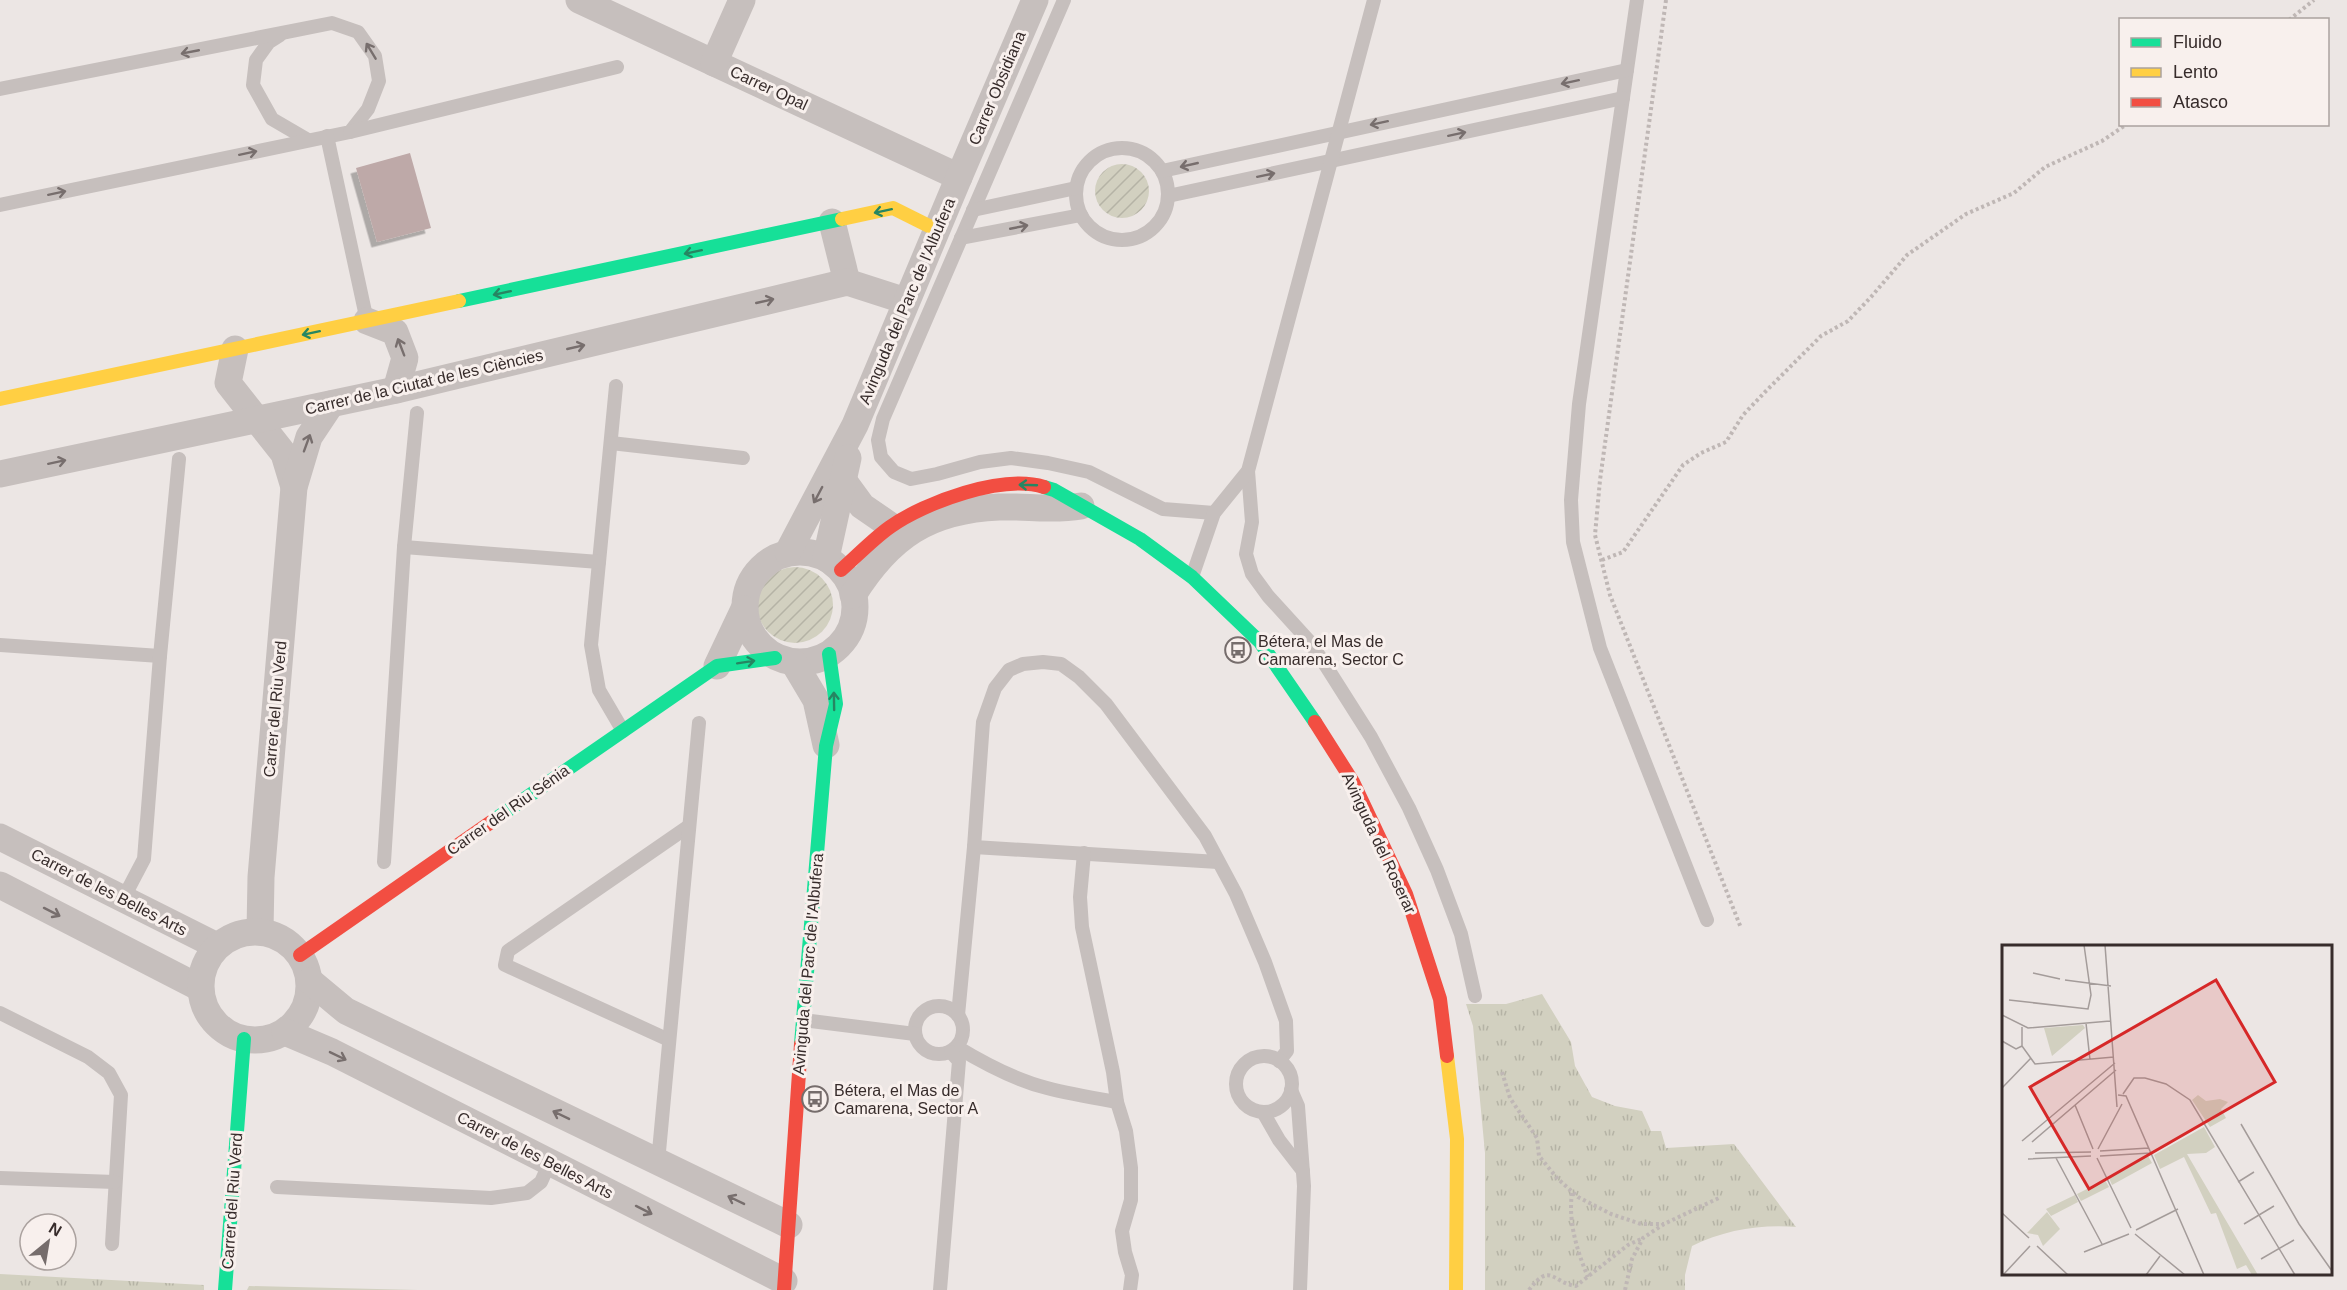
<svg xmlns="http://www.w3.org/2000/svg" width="2347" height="1290" font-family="Arial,sans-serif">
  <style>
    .park { fill: url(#park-tufts) }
    .garden { fill: url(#garden-furrows) }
    .building { fill: #bea9a8; filter: url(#shadow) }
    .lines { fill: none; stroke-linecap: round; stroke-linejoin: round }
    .path { stroke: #bfb7b5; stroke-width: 4; stroke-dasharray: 3 3; stroke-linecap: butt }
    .lane { stroke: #c6bfbd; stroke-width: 14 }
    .street { stroke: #c6bfbd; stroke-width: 27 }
    .fast { stroke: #16e098; stroke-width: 14 }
    .slow { stroke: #ffcf43; stroke-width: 14 }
    .jam { stroke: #f24e42; stroke-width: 14 }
    .oneway { stroke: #776e6d }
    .oneway2 { stroke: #268662 }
    .labels { text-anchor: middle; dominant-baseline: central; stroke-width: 6; stroke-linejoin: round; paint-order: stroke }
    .street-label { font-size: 16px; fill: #372c2b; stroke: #f8f0ed }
    .poi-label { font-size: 16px; fill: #372c2b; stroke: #f8f0ed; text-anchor: start }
    .inset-road { fill: none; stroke: #a49c9a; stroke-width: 1.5 }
    .view { fill: #d62828; fill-opacity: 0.15; stroke: #d62828; stroke-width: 3 }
    .inset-edge { fill: none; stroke: #372c2b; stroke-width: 3 }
  </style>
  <defs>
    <pattern id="park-tufts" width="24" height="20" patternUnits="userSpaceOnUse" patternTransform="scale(1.5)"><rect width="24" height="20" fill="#d2d0c0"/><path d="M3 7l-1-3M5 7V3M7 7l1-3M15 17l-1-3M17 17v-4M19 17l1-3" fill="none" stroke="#b5b3a5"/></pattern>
    <pattern id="garden-furrows" width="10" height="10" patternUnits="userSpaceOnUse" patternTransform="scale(1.5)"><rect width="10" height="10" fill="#d2d0c0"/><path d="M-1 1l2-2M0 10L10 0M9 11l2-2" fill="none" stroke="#b5b3a5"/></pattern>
    <filter id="shadow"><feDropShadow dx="-5.5" dy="5.5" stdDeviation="0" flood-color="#0004"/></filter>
  </defs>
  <rect width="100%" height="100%" fill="#ece6e4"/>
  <g class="park">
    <path d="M1542 994 1571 1042 1575 1066 1592 1097 1615 1106 1642 1111 1651 1131H1661L1666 1148 1734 1144 1796 1227C1761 1224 1724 1230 1692 1246L1685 1275V1290H1485V1153L1473 1026 1466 1004H1506Z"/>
    <path d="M0 1274 204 1285V1290H0Z"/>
    <path d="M249 1286 418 1290H247Z"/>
  </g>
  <g class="garden">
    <circle cx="1122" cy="191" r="27"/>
    <circle cx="795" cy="605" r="38"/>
  </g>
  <path class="building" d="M410 153 431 228 377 242 356 168Z"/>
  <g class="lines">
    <g class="path">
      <path d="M1666 0 1600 480 1595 535 1610 595 1741 928"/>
      <path d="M2289 20 2314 0"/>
      <path d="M1602 560 1623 552 1683 465 1701 453 1726 442 1743 415 1765 392 1821 336 1848 321 1871 297 1907 255 1966 214 2014 193 2045 167 2102 141 2127 124"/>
      <path d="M1502 1072 1510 1098 1537 1138 1539 1156 1557 1178 1578 1197 1611 1214 1641 1224H1664"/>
      <path d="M1572 1193C1568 1222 1577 1251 1588 1277"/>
      <path d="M1529 1290C1551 1261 1552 1283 1576 1286L1628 1245 1641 1239"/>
      <path d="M1625 1290 1632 1259 1643 1238 1664 1224 1721 1197"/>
    </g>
    <g class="lane">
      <path d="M1064 0 883 419 878 440 881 457 894 472 911 479 937 474 980 462 1011 458 1048 463 1089 472 1163 509 1214 513"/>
      <path d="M1637 0 1579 404 1571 500 1573 542 1600 648 1707 920"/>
      <path d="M280 35 269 42 256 60 253 85 272 119 308 140"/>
      <path d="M0 89 332 23 358 32 375 56 379 81 368 109 350 132 0 205"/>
      <path d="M350 132 617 67"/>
      <path d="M327 136 367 321"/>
      <circle cx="1122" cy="194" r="46"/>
      <path d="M1162 171 1627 70"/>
      <path d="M1168 196 1623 98"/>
      <path d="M973 210 1076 188"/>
      <path d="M961 238 1081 215"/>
      <path d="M616 386 591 645 599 690 623 731"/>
      <path d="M611 443 743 458"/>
      <path d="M1248 471 1252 522 1246 554 1252 574 1268 596 1309 641 1326 666 1371 737 1409 808 1437 870 1461 934 1475 996"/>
      <path d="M404 547 599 562"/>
      <path d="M1192 577 1214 513 1248 471 1374 0"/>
      <path d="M0 645 160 656"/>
      <path d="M974 847 1218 862"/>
      <path d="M1084 853 1080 897 1082 927 1113 1072 1117 1102 1126 1131 1131 1168V1200L1122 1231 1125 1252 1132 1275 1130 1290"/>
      <path d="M384 862 404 547 417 413"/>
      <path d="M123 899 144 859 160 656 179 459"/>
      <circle cx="939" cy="1030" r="24"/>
      <path d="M0 1013 88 1057 109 1073 121 1095 112 1244"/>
      <path d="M958 1015 974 847 983 722 995 688 1009 670 1023 664 1043 662 1061 664 1079 677 1106 704 1205 836 1236 894 1265 962 1286 1021 1287 1051 1279 1061"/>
      <path d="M803 1020 915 1034"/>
      <path d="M669 1040 505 965 508 951 689 826"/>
      <path d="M957 1047C985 1064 1015 1080 1047 1088 1070 1094 1094 1098 1117 1102"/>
      <circle cx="1264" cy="1084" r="28"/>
      <path d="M1291 1090 1298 1106 1304 1186 1300 1290"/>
      <path d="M1263 1112 1279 1140 1303 1171"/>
      <path d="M658 1162 699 723"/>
      <path d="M0 1178 115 1182"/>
      <path d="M277 1187 491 1198 527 1193 541 1182 550 1162"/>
      <path d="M940 1290 959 1061 951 1052"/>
    </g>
    <g class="street">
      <path d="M579 0 959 177"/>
      <path d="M714 63 742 0"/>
      <path d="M832 222 847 282"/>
      <path d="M367 321 395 332 405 358 396 390"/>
      <path d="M235 349 228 383 284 454 294 487"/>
      <path d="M0 474 396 390 847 282 906 301"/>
      <path d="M843 480 862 506 891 526"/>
      <circle cx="800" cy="607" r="55"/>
      <path d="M788 552 855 425 959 177 1035 0"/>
      <path d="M826 558 848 458"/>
      <path d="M853 595C890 536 929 510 999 507 1027 506 1052 511 1081 506"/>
      <path d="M794 663 816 700 826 745"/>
      <path d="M717 666 744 609"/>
      <path d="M0 837 217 946"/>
      <path d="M0 885 200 988"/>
      <path d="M260 931 261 877 294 487 309 437 331 404"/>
      <circle cx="255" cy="986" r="54"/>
      <path d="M310 981 346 1011 789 1225"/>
      <path d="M285 1032 332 1052 784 1281"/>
    </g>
    <g class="fast">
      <path d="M459 301 842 219"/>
      <path d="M1044 487 1054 490 1140 539 1192 577 1260 642 1315 722"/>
      <path d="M494 820 717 666 775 658"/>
      <path d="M801 1044 826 746 836 704 829 654"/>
      <path d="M225 1290 244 1039"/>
    </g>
    <g class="slow">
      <path d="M842 219 893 208 937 230"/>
      <path d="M0 399 459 301"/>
      <path d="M1447 1056 1457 1139 1456 1290"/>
    </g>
    <g class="jam">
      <path d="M841 570C857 556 873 539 890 527 925 502 1003 474 1044 487"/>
      <path d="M1315 722 1353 782 1406 894 1440 999 1447 1056"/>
      <path d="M300 955 494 820"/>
      <path d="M784 1290 801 1044"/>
    </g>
  </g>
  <defs><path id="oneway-shaft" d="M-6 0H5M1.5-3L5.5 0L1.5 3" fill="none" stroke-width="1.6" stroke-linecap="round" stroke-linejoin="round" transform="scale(1.5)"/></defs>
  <g class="oneway">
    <use href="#oneway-shaft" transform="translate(371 51) rotate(-121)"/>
    <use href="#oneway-shaft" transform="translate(190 52) rotate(169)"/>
    <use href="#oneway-shaft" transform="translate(1570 82) rotate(168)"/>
    <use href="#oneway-shaft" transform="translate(1379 123) rotate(168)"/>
    <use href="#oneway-shaft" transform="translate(1457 134) rotate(-12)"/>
    <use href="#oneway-shaft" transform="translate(248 153) rotate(-12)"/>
    <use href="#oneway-shaft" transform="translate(1189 165) rotate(167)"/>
    <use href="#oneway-shaft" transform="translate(1266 175) rotate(-12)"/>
    <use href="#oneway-shaft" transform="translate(57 193) rotate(-12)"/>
    <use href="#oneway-shaft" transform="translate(1019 227) rotate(-11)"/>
    <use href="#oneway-shaft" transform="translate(765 301) rotate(-13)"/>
    <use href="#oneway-shaft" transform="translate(401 347) rotate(-111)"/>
    <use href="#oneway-shaft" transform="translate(576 347) rotate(-13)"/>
    <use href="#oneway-shaft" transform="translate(307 443) rotate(-70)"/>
    <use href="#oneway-shaft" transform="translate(57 462) rotate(-12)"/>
    <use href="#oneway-shaft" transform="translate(818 495) rotate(118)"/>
    <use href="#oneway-shaft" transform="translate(52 912) rotate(27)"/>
    <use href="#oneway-shaft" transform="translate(338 1056) rotate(26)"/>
    <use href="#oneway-shaft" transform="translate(561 1115) rotate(-154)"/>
    <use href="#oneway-shaft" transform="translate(736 1200) rotate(-154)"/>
    <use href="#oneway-shaft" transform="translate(644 1210) rotate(27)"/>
  </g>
  <g class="oneway2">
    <use href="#oneway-shaft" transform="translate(883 211) rotate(168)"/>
    <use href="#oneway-shaft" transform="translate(693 252) rotate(168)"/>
    <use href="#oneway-shaft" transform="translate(502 293) rotate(168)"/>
    <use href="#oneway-shaft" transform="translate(311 333) rotate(168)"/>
    <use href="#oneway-shaft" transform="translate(1028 485) rotate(-178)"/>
    <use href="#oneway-shaft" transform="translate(746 662) rotate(-9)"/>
    <use href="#oneway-shaft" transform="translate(834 701) rotate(-91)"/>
  </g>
  <defs>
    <g id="bus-ring" transform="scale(1.35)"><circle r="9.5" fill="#f8f0ed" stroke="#766d6c" stroke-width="1.5"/><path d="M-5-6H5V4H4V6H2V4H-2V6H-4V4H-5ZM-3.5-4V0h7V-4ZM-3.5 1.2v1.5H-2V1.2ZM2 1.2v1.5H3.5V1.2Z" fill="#766d6c"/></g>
  </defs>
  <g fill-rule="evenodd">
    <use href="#bus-ring" x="1238" y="650"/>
    <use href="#bus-ring" x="815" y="1099"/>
  </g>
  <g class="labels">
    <g class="street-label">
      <text transform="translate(769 88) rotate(25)">Carrer Opal</text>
      <text transform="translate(997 88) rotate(-67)">Carrer Obsidiana</text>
      <text transform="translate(907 301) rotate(-67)">Avinguda del Parc de l'Albufera</text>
      <text transform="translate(424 382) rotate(-13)">Carrer de la Ciutat de les Ciències</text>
      <text transform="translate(275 709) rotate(-85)">Carrer del Riu Verd</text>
      <text transform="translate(508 810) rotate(-35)">Carrer del Riu Sénia</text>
      <text transform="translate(1379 843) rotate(65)">Avinguda del Roserar</text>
      <text transform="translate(109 892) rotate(27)">Carrer de les Belles Arts</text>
      <text transform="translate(808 964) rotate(-85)">Avinguda del Parc de l'Albufera</text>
      <text transform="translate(535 1155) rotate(27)">Carrer de les Belles Arts</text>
      <text transform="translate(232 1201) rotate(-86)">Carrer del Riu Verd</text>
    </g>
    <g class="poi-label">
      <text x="1258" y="641">Bétera, el Mas de<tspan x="1258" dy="18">Camarena, Sector C</tspan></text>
      <text x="834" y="1090">Bétera, el Mas de<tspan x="834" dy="18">Camarena, Sector A</tspan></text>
    </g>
  </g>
  <g transform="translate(2002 945)">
    <rect width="330" height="330" fill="#ece6e4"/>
    <path d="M81 80 83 83 50 111 42 83ZM196 150 204 156 218 154 226 157 219 164 224 173 208 182 190 155ZM202 182 213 202 204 208 185 209 256 330H250L244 320 235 324 214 268 209 269 182 212 158 224 152 210ZM146 211 150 218 110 240 107 233ZM103 235 107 242 79 256 75 249ZM73 250 76 257 49 271 44 264ZM45 267 58 284 41 301 36 290 25 288Z" fill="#d2d0c0"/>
    <path class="inset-road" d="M103 0 115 162M31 28 58 34M63 35 109 41M7 55 86 64 89 50 82 0M0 70 26 83 108 76M84 78 88 115M20 82V101L33 119 112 112M0 96 14 104 20 101M0 143 29 113M121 149 132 133H143L164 139 188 155 293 330M116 150 124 151 202 330M73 160 91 204M239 179 297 279 330 326M20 196 113 118M30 197 114 125M96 204 120 159M98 206 147 203M33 208 89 207M98 211 149 208M54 213 100 299M95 213 129 283M26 214 89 211M236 237 252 227M0 268 27 293M242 279 272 261M134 285 176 264M133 289 183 330M35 301 66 330M82 307 127 289M259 314 292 295M1 330 28 301M144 330 158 311"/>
    <path class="view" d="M214 35 273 137 87 244 28 142Z"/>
    <rect width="330" height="330" class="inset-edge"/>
  </g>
  <rect x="2119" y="18" width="210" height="108" fill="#f8f0ed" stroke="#aba29f" stroke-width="1.5"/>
  <rect x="2131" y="38" width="30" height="9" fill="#16e098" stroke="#aba29f" stroke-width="1.5"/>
  <text x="2173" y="48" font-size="18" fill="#372c2b">Fluido</text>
  <rect x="2131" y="68" width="30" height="9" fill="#ffcf43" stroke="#aba29f" stroke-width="1.5"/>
  <text x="2173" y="78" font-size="18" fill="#372c2b">Lento</text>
  <rect x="2131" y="98" width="30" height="9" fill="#f24e42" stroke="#aba29f" stroke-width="1.5"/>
  <text x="2173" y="108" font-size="18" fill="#372c2b">Atasco</text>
  <g transform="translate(48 1242) rotate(30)"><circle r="28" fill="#f8f0ed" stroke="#aba29f" stroke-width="1.5"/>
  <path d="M0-4.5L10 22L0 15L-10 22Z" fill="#766d6c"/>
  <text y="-9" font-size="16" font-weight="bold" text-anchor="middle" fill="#372c2b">N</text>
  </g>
</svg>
